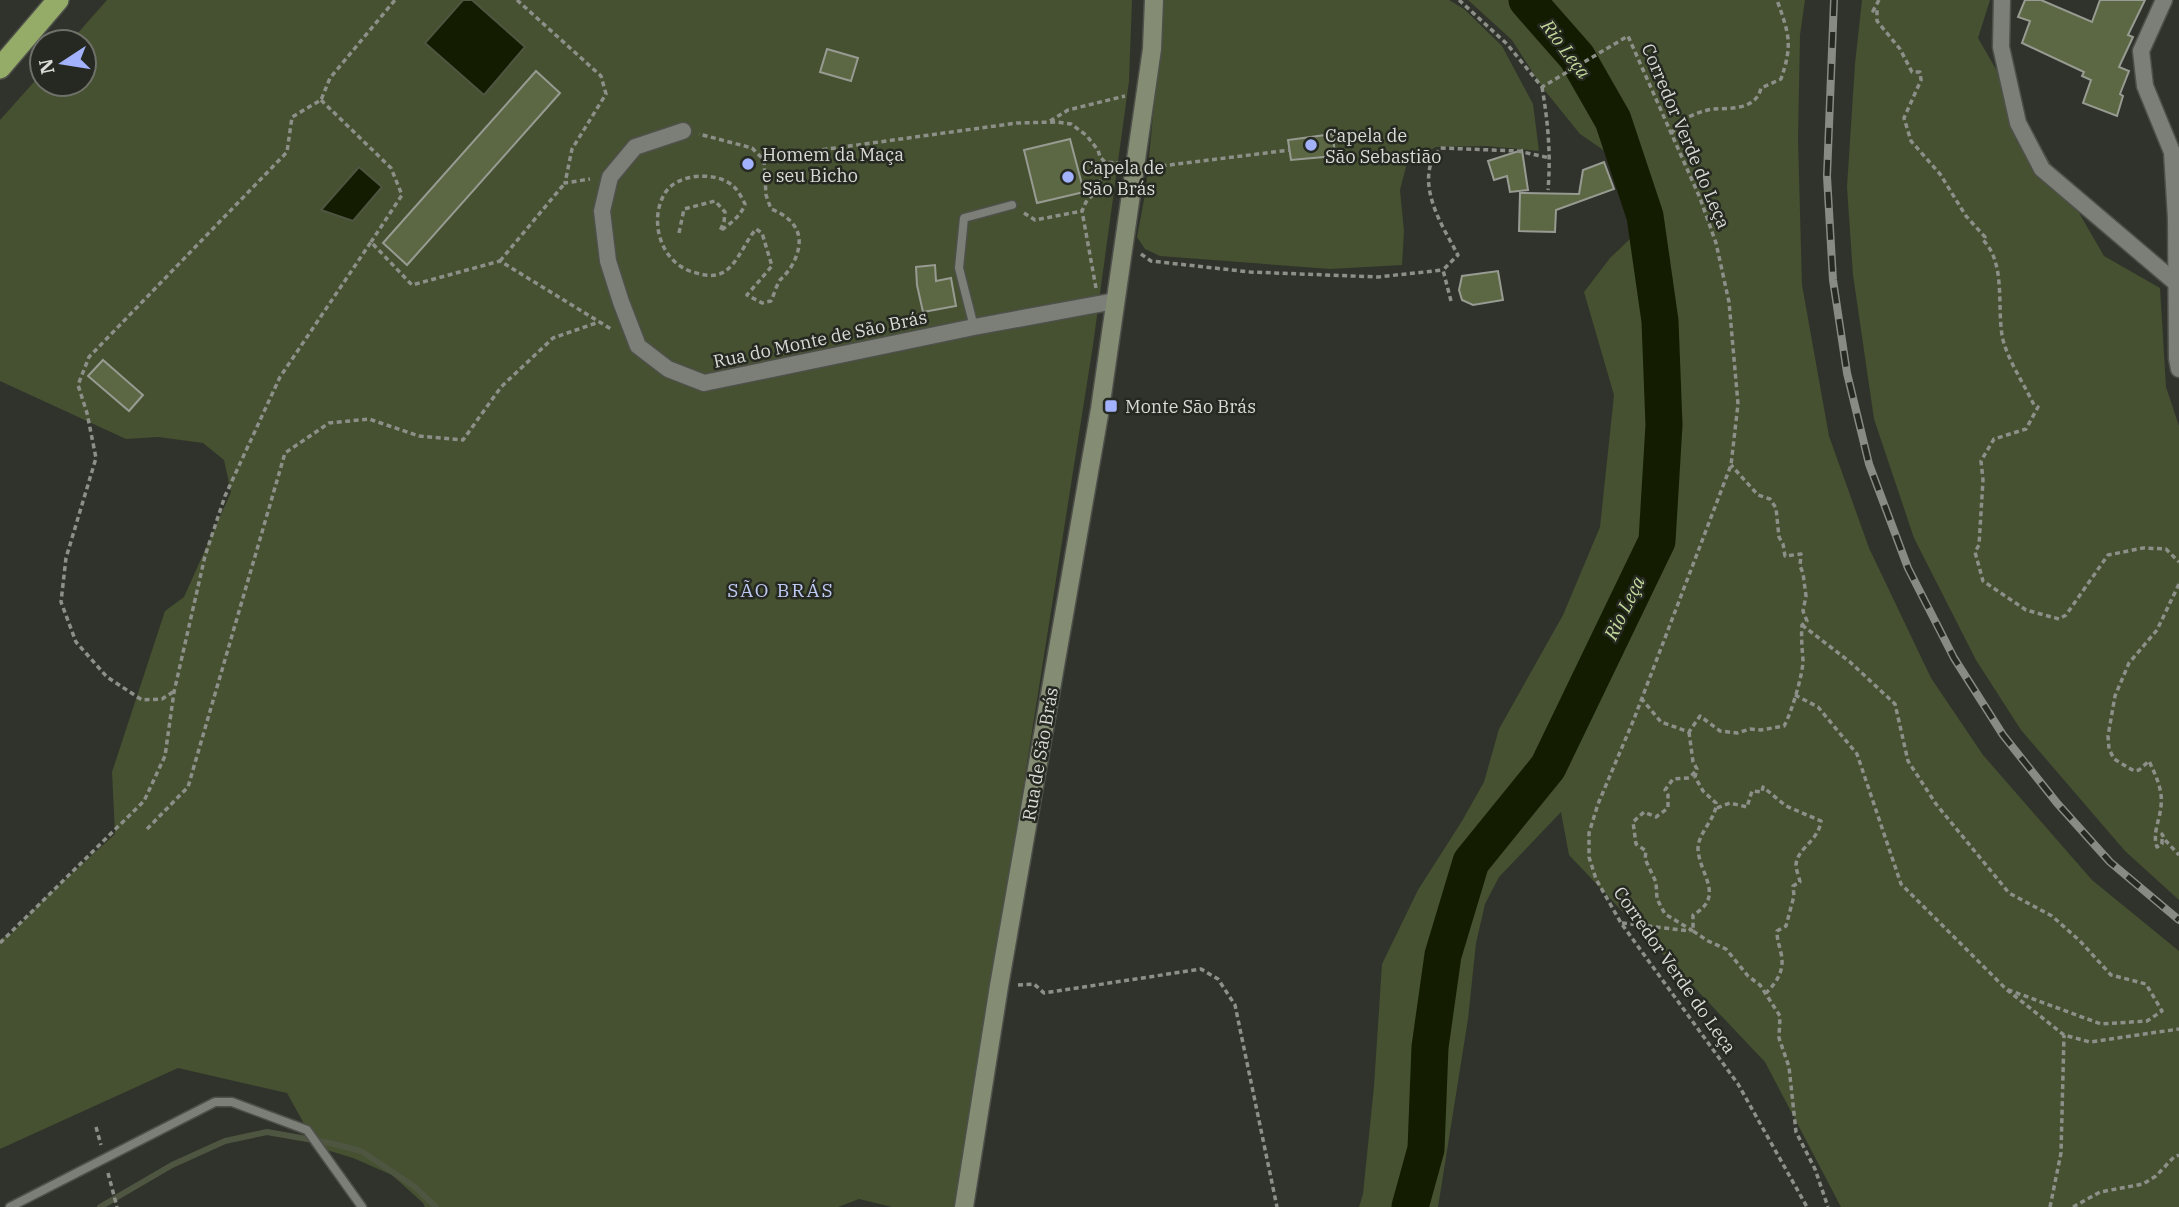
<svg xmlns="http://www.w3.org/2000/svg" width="2179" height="1207" font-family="'IBM Plex Serif',serif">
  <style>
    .green { fill: #455130 }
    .water { fill: #131c00; stroke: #4e5540; stroke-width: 2 }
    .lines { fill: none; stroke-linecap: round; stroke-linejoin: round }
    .stream { stroke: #4e5540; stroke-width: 6 }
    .river { stroke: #131c00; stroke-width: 37 }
    .building { fill: #5c6844; stroke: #979b92; stroke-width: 2 }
    .lane-casing { stroke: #4e504a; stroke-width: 11 }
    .street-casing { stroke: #4e504a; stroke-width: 19 }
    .secondary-casing { stroke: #4e504a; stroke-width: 21 }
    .highway-casing { stroke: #4e504a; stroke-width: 24 }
    .path { stroke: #8d8f89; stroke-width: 3.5; stroke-dasharray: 5 3.5; stroke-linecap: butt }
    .lane { stroke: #7c7f77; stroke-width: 8 }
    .street { stroke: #7c7f77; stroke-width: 16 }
    .secondary { stroke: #848c73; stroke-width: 18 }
    .highway { stroke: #95ac69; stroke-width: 21 }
    .rail-casing { stroke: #888a84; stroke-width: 8 }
    .rail { stroke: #262921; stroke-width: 5; stroke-dasharray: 16; stroke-linecap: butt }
    .path-bridge { stroke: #8d8f89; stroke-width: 3.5; stroke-dasharray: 5 3.5; stroke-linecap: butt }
    .poi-dot { fill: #a2b2fd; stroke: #262921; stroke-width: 2.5 }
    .labels { text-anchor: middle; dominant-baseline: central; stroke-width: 5; stroke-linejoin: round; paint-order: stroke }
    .poi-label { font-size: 18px; fill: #d9dbd6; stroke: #262921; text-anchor: start }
    .street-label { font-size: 18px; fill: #d9dbd6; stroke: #262921 }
    .water-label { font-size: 19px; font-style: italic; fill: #c3d99b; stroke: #262921 }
    .neighbourhood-label { font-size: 19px; letter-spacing: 2px; fill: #bfcaf4; stroke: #262921 }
  </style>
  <rect width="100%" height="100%" fill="#30332b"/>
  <g class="green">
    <path d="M107 0H1132L1129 81 1093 345 957 1207H892L859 1199 838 1207H425L423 1203 392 1175 353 1158 317 1147 287 1093 178 1068 0 1149V939L11 934 43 900 115 834 112 772 165 611 184 597 231 492 224 460 203 443 158 437 126 439 0 381V120L42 73V84H84V42H70Z"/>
    <path d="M1164 0H1449L1464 9 1502 46 1533 104 1539 151 1486 146 1436 147 1407 163 1400 190 1404 231 1402 265 1330 269 1160 256 1145 249 1137 237 1146 189Z"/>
    <path d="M1468 0H1805L1800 35 1798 140 1802 285 1829 436 1869 548 1931 678 1983 755 2092 880 2179 951V1207H1841L1765 1062 1569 855 1561 812 1499 877 1485 904 1476 943 1468 1019 1438 1207H1359L1363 1194 1374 1086 1382 964 1418 890 1462 821 1484 782 1499 729 1563 615 1600 527 1614 395 1584 292 1610 258 1632 237 1609 154 1580 134 1542 87 1512 40Z"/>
    <path d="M1862 0H1990L1978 38 2104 256 2160 288 2166 387 2179 426V900L2125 851 2021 730 1976 660 1914 538 1874 419 1853 275 1847 187 1855 64Z"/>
  </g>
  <g class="water">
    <path d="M463 0H472L525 47 484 95 425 43Z"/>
    <path d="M359 167 382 187 353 221 321 210Z"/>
  </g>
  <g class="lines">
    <path class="stream" d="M100 1207 172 1165 225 1141 267 1132 330 1143 361 1151 415 1187 436 1207"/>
    <path class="river" d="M1410 1207 1426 1149 1430 1047 1443 955 1471 862 1548 767 1657 541 1664 425 1660 321 1645 216 1613 120 1577 57 1527 0"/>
  </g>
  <g class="building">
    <path d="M2025 0H2041L2092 22 2100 0H2145L2128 35 2133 37 2119 67 2129 71 2120 94 2123 96 2117 116 2083 103 2091 80 2082 76 2084 72 2022 43 2030 21 2018 17Z"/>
    <path d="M827 49 858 58 851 81 820 72Z"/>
    <path d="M536 71 560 93 407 265 383 243Z"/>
    <path d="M1333 134 1335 156 1291 160 1288 140Z"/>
    <path d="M1070 139 1084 192 1037 203 1024 150Z"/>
    <path d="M1522 150 1528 190 1510 192 1507 176 1494 180 1488 161Z"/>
    <path d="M1604 162 1614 189 1556 210 1555 232 1519 231 1520 193 1579 194 1583 170Z"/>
    <path d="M935 265 936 281 951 278 956 306 923 312 917 285 916 267Z"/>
    <path d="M1498 271 1503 300 1473 305 1462 300 1459 290 1462 276Z"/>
    <path d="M103 360 143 395 129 411 88 376Z"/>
  </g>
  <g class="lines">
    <g class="lane-casing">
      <g id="lane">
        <path d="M974 327 959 268 964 218 1012 205"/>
        <path d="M10 1207 215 1102H232L307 1130 362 1207"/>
      </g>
    </g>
    <g class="street-casing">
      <g id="street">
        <path d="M2002 0 2001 47 2018 123 2042 169 2176 283"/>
        <path d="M2164 0 2141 51 2145 86 2172 152 2176 218 2177 358 2179 369"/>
        <path d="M683 131 635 147 610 177 602 211 608 261 621 302 638 346 668 369 704 383 974 327 1115 301"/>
      </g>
    </g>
    <g class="secondary-casing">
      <path id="secondary" d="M964 1207 999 986 1100 409 1152 49 1154 0"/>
    </g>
    <g class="highway-casing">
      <path id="highway" d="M0 68 58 0"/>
    </g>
    <g class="path">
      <path d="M517 0 601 76 606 94 572 149 565 183 590 179"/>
      <path d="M1459 0 1507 44 1542 87 1628 36 1700 198 1716 243 1729 302 1738 404 1731 465 1634 719 1598 804 1589 833V857L1596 879 1621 923 1738 1084 1807 1207"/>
      <path d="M1879 0 1873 11 1877 10V21L1900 49 1912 72H1920L1921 80 1904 118 1911 141 1940 174 1966 216 1985 237 1983 240C2007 264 1996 310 2003 340 2009 362 2024 384 2034 405L2038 407 2026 429 1994 439 1981 461 1983 480 1979 545 1975 552 1983 581 2026 610 2059 619 2066 615 2108 555 2143 548 2166 549 2179 562"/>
      <path d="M1542 87C1548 122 1551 155 1548 190"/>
      <path d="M321 100 391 168 402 195 371 242"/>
      <path d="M1050 121 1068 110 1125 96"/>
      <path d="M1671 134C1676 128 1680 121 1687 118 1694 114 1705 110 1714 109 1731 108 1756 110 1761 88L1781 79C1793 44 1789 34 1777 0"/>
      <path d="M764 160 777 156 1017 123 1056 122 1071 124 1086 135 1098 150 1100 157 1105 162 1116 163"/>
      <path d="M1153 167 1290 150"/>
      <path d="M1024 213 1035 220 1082 211"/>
      <path d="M679 233 684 209 715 201 725 212 724 222 720 231C730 224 741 216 745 204 742 198 738 190 733 186 717 171 677 173 665 193 648 221 661 263 693 272 703 275 714 278 724 272 738 263 745 242 756 229L762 233 772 266 747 295 762 303 771 301C774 295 776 286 780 280 784 276 788 272 791 267 807 240 799 220 771 209L766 195 764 160 752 148 699 134"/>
      <path d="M1141 254 1151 261 1250 272 1378 277 1443 270"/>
      <path d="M500 261 565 183"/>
      <path d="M1096 288 1082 211 1086 202 1098 189 1105 162"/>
      <path d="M1451 301 1443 270 1458 255C1444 229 1421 194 1431 163 1433 158 1437 153 1440 148L1518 151 1550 158"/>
      <path d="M2179 584 2157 630 2129 663 2115 696 2108 736 2109 749 2114 759 2134 771 2139 770 2149 761C2156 776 2163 790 2161 806 2160 820 2152 833 2157 847L2162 844V834L2165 840 2179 855"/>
      <path d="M1802 625 1850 662 1895 704 1908 761 1936 804 2009 893 2052 916 2080 941 2111 975 2146 984 2162 1011 2147 1021 2101 1024 2006 989"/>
      <path d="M173 692 162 699 142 700 107 677 76 642 61 602 66 558 96 458 87 413 78 385 89 357 287 152 292 117 321 100 330 78 395 0"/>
      <path d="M1795 695 1818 707 1857 754 1901 884 2006 989 2064 1035 2090 1042 2179 1029"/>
      <path d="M1641 698 1661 722 1689 732 1700 716 1720 731 1737 733 1750 729 1761 730 1784 726C1791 714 1803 675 1803 660 1802 648 1801 637 1802 625L1807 621 1803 611 1806 596 1803 573 1800 566 1801 554 1785 556 1783 544 1779 537 1776 508 1770 499 1758 495 1731 465"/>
      <path d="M1689 732 1693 762 1697 769 1695 777 1703 791 1716 803C1717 818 1698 832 1698 849 1699 874 1726 896 1693 915V931L1708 941 1726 949 1748 976 1760 985 1780 1016 1779 1038 1789 1067 1796 1132 1815 1169 1828 1207"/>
      <path d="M1717 808 1730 803 1747 807 1752 791 1762 792 1763 787 1786 806 1821 821C1818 842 1797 848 1796 865 1796 870 1799 877 1800 882L1793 886 1794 896 1786 926 1777 931C1777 940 1779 944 1781 953 1785 970 1777 982 1766 993"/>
      <path d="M147 829 188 787 285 453 329 423 369 419 419 436 463 440 501 387 553 338 599 322"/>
      <path d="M1622 923 1690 931"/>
      <path d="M1693 931 1665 914 1657 899 1656 882 1645 859 1646 851 1636 844 1633 822 1644 812 1656 817 1668 808V795L1665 790 1673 779 1689 778 1696 771"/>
      <path d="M0 943 144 801 165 756 174 692 205 556 225 496 280 377 371 242 412 285 500 261 611 329"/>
      <path d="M1018 985 1034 984 1044 993 1201 969 1218 979 1235 1005 1277 1207"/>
      <path d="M96 1127 101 1145"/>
      <path d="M108 1173 117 1207"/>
      <path d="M2050 1207 2061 1153 2064 1035"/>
      <path d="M2073 1207 2100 1192 2143 1184 2156 1176 2174 1157 2179 1155"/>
    </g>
    <use href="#lane" class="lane"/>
    <use href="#street" class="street"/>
    <use href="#secondary" class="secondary"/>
    <use href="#highway" class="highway"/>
    <g class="rail-casing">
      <path id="rail" d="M1834 0 1827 176 1833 280 1847 373 1869 464 1908 568 1954 658 2003 735 2057 803 2110 862 2179 920"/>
    </g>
    <use href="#rail" class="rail"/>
    <path class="path-bridge" d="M1116 163 1151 167"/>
  </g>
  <g class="poi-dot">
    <circle cx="1311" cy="145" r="7"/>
    <circle cx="748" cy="164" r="7"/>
    <circle cx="1068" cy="177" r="7"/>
    <rect x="1104" y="399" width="14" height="14" rx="3.5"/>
  </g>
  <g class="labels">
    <g class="poi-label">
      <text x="1325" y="135">Capela de<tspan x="1325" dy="21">São Sebastião</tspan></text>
      <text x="762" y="154">Homem da Maça<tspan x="762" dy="21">e seu Bicho</tspan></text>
      <text x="1082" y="167">Capela de<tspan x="1082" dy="21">São Brás</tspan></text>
      <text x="1125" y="406">Monte São Brás</text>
    </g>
    <g class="street-label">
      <text transform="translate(1686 136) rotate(67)">Corredor Verde do Leça</text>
      <text transform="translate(820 339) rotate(-12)">Rua do Monte de São Brás</text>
      <text transform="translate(1040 754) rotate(-80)">Rua de São Brás</text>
      <text transform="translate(1675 970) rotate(55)">Corredor Verde do Leça</text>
    </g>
    <g class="water-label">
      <text transform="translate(1566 49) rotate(53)">Rio Leça</text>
      <text transform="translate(1624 608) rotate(-64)">Rio Leça</text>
    </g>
    <g class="neighbourhood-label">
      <text x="781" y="590">SÃO BRÁS</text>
    </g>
  </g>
  <g transform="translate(63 63) rotate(258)"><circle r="33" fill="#262921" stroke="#6e7069" stroke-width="2"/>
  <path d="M0-5L12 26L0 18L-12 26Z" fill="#a2b2fd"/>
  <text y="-10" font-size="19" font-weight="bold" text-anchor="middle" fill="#d9dbd6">N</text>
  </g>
</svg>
